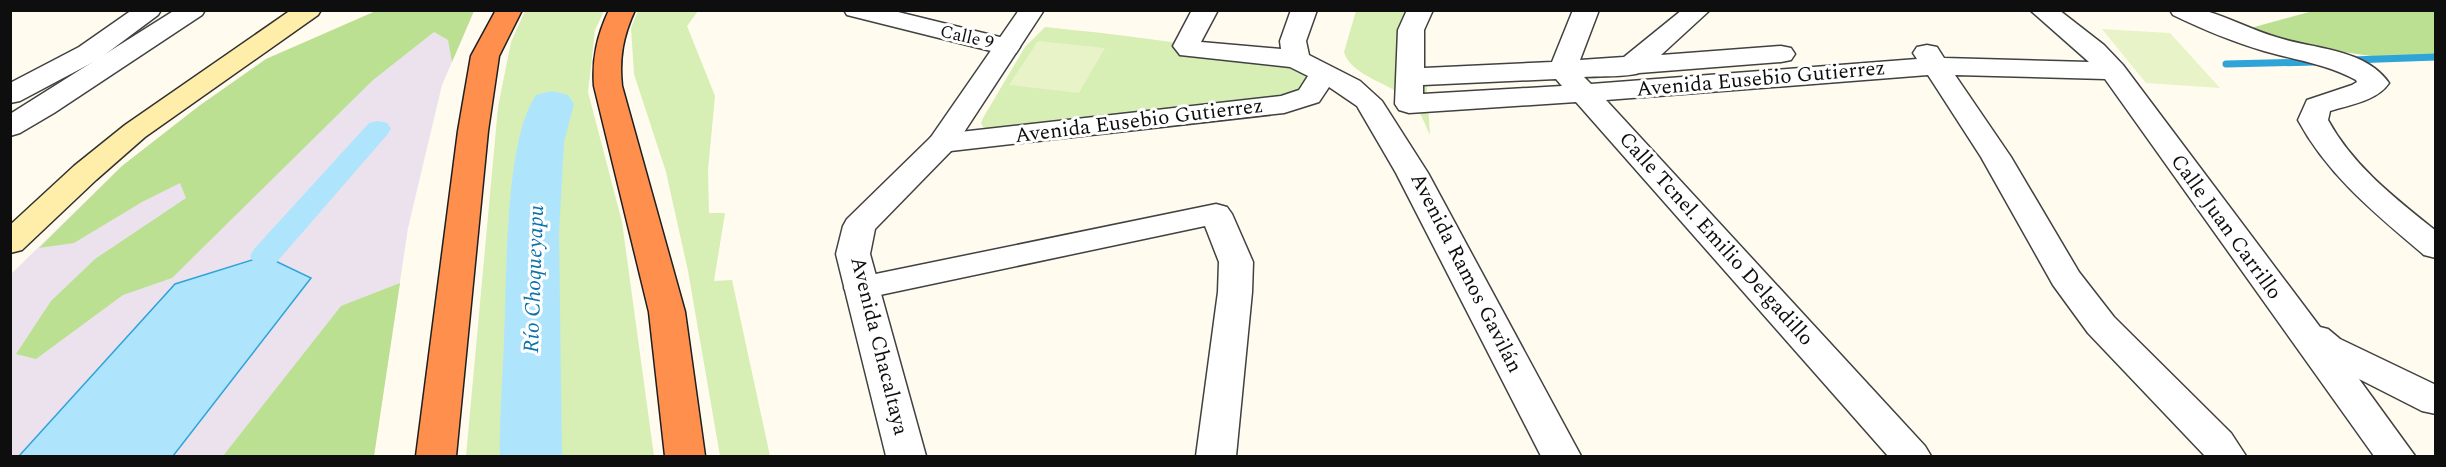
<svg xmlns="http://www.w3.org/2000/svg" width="2446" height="467" font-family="Spectral,serif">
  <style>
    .industrial { fill: #ebe2ee }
    .green { fill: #d7eeb5 }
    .forest { fill: #bce092 }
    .pitch { fill: #e8f4c7 }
    .water { fill: #afe5fc; stroke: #2fa4d9; stroke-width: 1.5 }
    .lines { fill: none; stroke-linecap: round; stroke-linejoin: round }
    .stream { stroke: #2fa4d9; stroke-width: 7 }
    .canal { fill: #afe5fc; fill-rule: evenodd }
    .river { fill: #afe5fc; fill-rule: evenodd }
    .minor-casing { stroke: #414141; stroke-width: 3 }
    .tertiary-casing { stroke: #414141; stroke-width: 3 }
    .secondary-casing { stroke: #303030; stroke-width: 3 }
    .motorway-casing { stroke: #1f1f1f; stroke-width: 3 }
    .minor { fill: #fff; fill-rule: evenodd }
    .tertiary { fill: #fff; fill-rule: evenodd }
    .secondary { fill: #fea; fill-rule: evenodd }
    .motorway { fill: #ff8f4d; fill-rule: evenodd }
    .labels { text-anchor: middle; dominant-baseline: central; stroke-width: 6; stroke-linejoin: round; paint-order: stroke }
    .far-street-label { font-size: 18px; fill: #0e0e0e; stroke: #fff }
    .street-label { font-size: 21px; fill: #0e0e0e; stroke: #fff }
    .water-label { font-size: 22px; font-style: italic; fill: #0b73ac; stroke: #fff }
  </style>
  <rect width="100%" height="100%" fill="#fffbef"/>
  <path class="industrial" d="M378 11H474L442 85 408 228 374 456H11V274L122 166 199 106 266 59Z"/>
  <g class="green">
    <path d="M525 11H604L595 30 588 92 622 222 654 456H550L556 181 566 96 538 100 526 138 505 456H466L498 107 511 42Z"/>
    <path d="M638 11H698L687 26 715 96 708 170 709 213H725L714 281 732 280 770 456H720L688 271 666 172 634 74 631 28Z"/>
    <path d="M1356 11H1432L1423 29 1430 135C1425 125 1420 109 1412 102 1395 85 1350 76 1344 52Z"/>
    <path d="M1045 27C1112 34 1178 41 1243 55 1264 59 1293 61 1308 77V83L1293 96 989 129 983 127 981 123 983 118 1025 47Z"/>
  </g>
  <g class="forest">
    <path d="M378 10 474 11 452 62 448 40 434 32 373 80 172 278 123 295 36 359 16 354 51 301 95 259 186 198 180 183 142 202 74 243 39 248 122 166 199 106 266 59Z"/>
    <path d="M2313 11H2435V55L2392 59 2225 35Z"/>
    <path d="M400 283 374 456H223L341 306Z"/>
  </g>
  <g class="pitch">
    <path d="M2102 29 2170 33 2220 88 2146 83Z"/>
    <path d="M1038 41 1105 48 1079 93 1009 85Z"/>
  </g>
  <path class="water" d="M265 256 311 278 173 456H19L175 284Z"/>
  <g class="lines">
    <g class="stream">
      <path d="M2352 60 2436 57"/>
      <path d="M2226 64 2315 62"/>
    </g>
    <path class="canal" d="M378 121 387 123 391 129 387 135 276 263 265 265 254 263 250 256 254 249 369 123Z"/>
    <path class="river" d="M552 91 568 95 574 104 564 142 559 233 562 456H500C499 417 503 377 504 338 507 279 504 141 536 95Z"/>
    <g class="minor-casing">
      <g id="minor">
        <path d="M132 10H161L158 15 99 59 20 101 10 103V83L79 47Z"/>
        <path d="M175 10H205L202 15 54 113 20 133 10 136V114Z"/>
        <path d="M844 10H890L1016 41 1020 47 1016 53 1007 55 847 15Z"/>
        <path d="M1192 10H1218L1201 42 1281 49 1280 41 1291 10H1317L1306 41 1309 55 1360 81 1382 101 1428 173 1581 456H1541L1396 173 1357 106 1329 87 1319 102 1284 113 942 152 931 149 927 143 931 137 942 134 1281 96 1299 90 1308 76 1290 67 1180 55 1173 46Z"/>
        <path d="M1407 10H1433L1424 30V68L1552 62 1573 10H1599L1580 60 1624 57 1682 10H1710L1661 55 1781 46 1791 48 1795 54 1791 60 1781 62 1639 73C1628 77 1599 76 1584 77L1591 84 1917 59 1913 53 1917 47 1927 45 1937 47 1944 58 2089 62 2030 10H2059L2104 45 2123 65 2320 327 2328 329 2340 339 2436 385V414L2422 411 2359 379 2415 456H2374L2105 79 1955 75 2011 157 2079 272 2114 317 2231 433 2246 456H2205L2088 333 2053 285 1981 157 1928 75 1606 100 1925 446 1931 456H1888L1576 102 1409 113 1399 110 1395 104 1398 30ZM1556 79 1562 86 1423 94V85Z"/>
        <path d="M2170 10C2181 10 2196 8 2206 11 2230 18 2252 30 2276 37 2312 49 2365 48 2389 83 2377 101 2349 105 2330 111L2328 120C2353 166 2395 198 2436 231V258L2424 255C2377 215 2328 176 2298 120L2307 100 2352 85 2357 82 2356 80C2327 64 2295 60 2264 51 2233 42 2202 29 2173 15Z"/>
        <path d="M1216 204 1227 207 1232 214 1253 262 1252 292 1236 456H1196L1218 292 1219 262 1205 226 861 299 849 296 844 288 849 280 861 277Z"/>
      </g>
    </g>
    <g class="tertiary-casing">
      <path id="tertiary" d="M1019 10H1044L953 149 875 229 870 254 926 456H886L836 254 843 226 847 219 931 137Z"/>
    </g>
    <g class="secondary-casing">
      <path id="secondary" d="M291 10H321L318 15 145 137 96 180 22 250 10 253V225L74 166 125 125Z"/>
    </g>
    <g class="motorway-casing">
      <g id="motorway">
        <path d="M496 10H522L499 56 488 131 456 456H416L458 131 471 56Z"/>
        <path d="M609 10H635C623 36 619 58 622 86L685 312 705 456H665L649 312 594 86C592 58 597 36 609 10Z"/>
      </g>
    </g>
    <use href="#minor" class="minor"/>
    <use href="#tertiary" class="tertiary"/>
    <use href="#secondary" class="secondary"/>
    <use href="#motorway" class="motorway"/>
  </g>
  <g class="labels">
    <g class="far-street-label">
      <text transform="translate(967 37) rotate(13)">Calle 9</text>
    </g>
    <g class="street-label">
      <text transform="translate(1761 79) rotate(-5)">Avenida Eusebio Gutierrez</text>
      <text transform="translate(1139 121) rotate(-7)">Avenida Eusebio Gutierrez</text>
      <text transform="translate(2226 227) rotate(54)">Calle Juan Carrillo</text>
      <text transform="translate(1716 239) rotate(48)">Calle Tcnel. Emilio Delgadillo</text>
      <text transform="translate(1466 273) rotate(63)">Avenida Ramos Gavilán</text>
      <text transform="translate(879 346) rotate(76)">Avenida Chacaltaya</text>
    </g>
    <g class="water-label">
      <text transform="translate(534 279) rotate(-88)">Río Choqueyapu</text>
    </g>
  </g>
  <rect width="2446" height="467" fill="none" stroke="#0e0e0e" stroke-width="24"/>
</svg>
